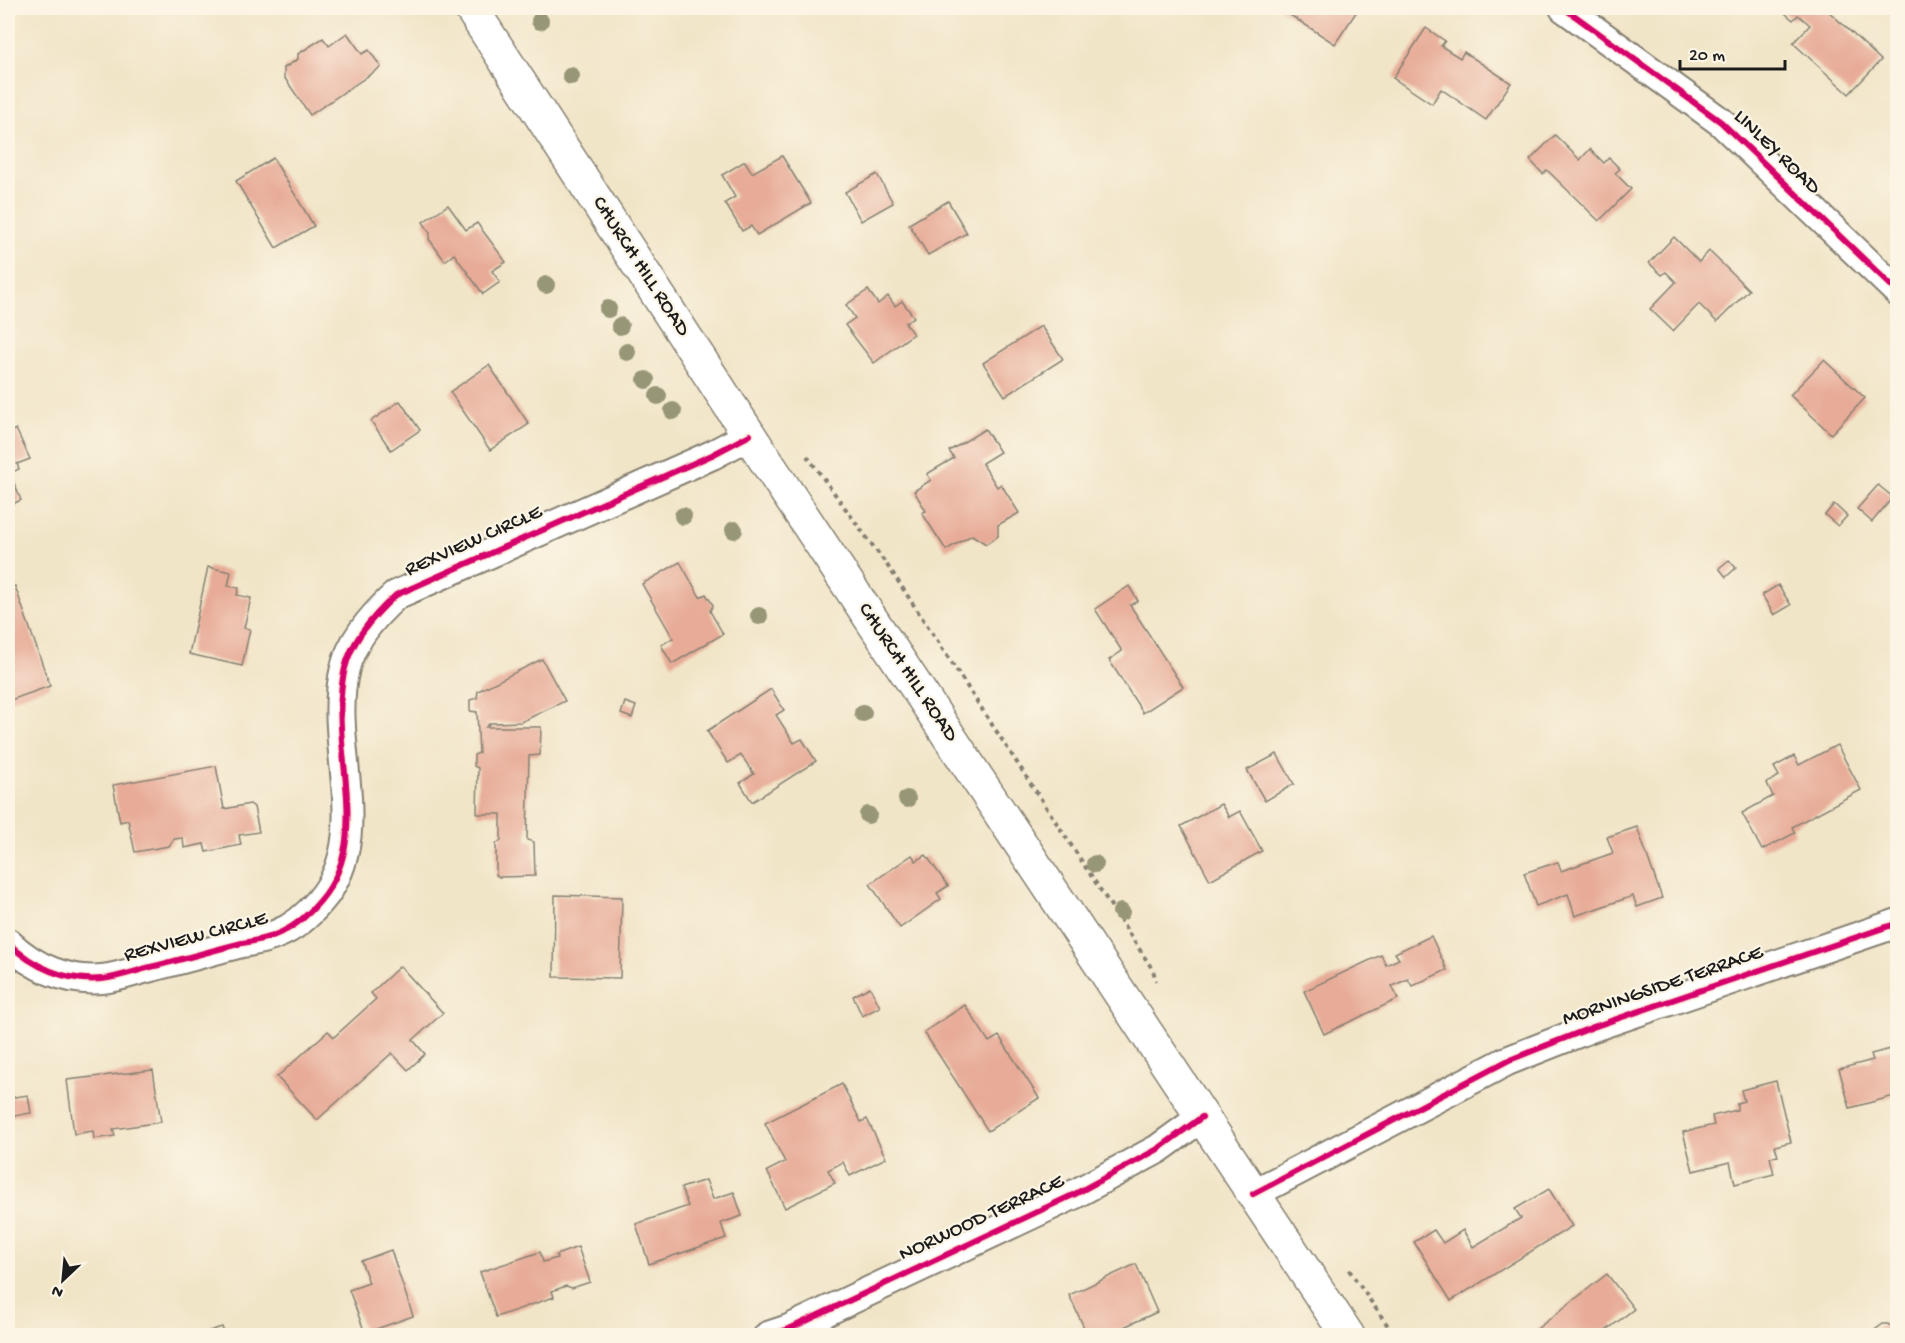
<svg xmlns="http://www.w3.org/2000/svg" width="1905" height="1343" font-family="'Gochi Hand',sans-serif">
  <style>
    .building { fill: #e7ab97 }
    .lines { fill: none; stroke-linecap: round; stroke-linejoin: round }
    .minor-casing { stroke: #868072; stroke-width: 32 }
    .secondary-casing { stroke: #868072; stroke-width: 36 }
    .path { stroke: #868072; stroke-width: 4; stroke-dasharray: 4.5 4.5; stroke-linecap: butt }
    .minor { stroke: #fff; stroke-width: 28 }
    .secondary { stroke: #fff; stroke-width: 33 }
    .cycleway-casing { stroke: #fcf5e5; stroke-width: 10 }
    .cycleway { stroke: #d6006c; stroke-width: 6 }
    .tree { fill: #979677 }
    .labels { text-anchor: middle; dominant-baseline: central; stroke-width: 4.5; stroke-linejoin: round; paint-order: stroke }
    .street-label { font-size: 21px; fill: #1c1c1c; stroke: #fcf5e5 }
  </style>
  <rect width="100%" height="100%" fill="#fcf5e5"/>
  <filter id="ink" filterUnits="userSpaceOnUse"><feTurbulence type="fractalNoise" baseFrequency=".0167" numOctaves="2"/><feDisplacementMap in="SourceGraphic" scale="12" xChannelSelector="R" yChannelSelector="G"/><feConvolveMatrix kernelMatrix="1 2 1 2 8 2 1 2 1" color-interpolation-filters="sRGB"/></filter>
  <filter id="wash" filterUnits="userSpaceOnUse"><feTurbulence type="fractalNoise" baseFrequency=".008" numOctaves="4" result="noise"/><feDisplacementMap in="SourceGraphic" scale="24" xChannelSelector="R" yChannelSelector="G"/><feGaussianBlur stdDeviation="1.35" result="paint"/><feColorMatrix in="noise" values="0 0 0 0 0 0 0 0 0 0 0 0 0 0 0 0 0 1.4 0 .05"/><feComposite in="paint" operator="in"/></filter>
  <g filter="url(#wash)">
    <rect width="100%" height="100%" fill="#f1e5c8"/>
    <g id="blocks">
      <g class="building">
        <path d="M1279 8H1359L1335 44Z"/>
        <path d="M1779 8H1825L1881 60 1849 94 1793 43 1810 25 1798 15 1793 20Z"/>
        <path d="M1426 28 1445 41 1441 46 1460 58 1464 52 1511 83 1486 120 1441 89 1432 104 1393 78Z"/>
        <path d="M347 33 362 54 369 50 381 67 310 115 284 77V68L298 59V54L323 38 329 46Z"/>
        <path d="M1555 135 1580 160 1590 149 1604 163 1609 158 1620 169 1615 173 1631 189 1599 221 1547 170 1543 174 1530 160Z"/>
        <path d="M782 156 811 203 757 235 751 226 742 231 725 203 735 197 722 175 745 161 752 173Z"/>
        <path d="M273 158 314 226 276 248 236 181Z"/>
        <path d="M877 174 893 203 861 221 845 192Z"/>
        <path d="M948 201 967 233 928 255 909 224Z"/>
        <path d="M448 205 466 230 477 223 506 262 492 271 500 282 483 294 454 254 445 261 429 239 430 233 423 222Z"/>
        <path d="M1674 237 1699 262 1709 251 1749 290 1717 322 1699 304 1673 331 1650 309 1676 282 1666 272 1662 275 1649 263Z"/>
        <path d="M868 290 878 304 888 296 895 306 902 301 914 317 905 323 913 334 874 363 845 325 855 318 846 305Z"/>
        <path d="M1041 326 1063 359 1005 396 983 363Z"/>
        <path d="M1824 360 1865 398 1831 434 1790 395Z"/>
        <path d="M489 365 529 424 490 450 450 392Z"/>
        <path d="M400 401 420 430 391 450 371 421Z"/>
        <path d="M16 429 30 459 17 464 19 469 9 474 8 433Z"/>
        <path d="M985 429 1000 452 982 463 997 487 1001 484 1019 513 998 525V536L986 544 972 535 946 550 922 513 926 511 914 491 931 480 927 474 954 458 949 451Z"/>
        <path d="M12 478 21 500 8 506V480Z"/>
        <path d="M1878 485 1893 497 1872 522 1857 509Z"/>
        <path d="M1834 504 1847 516 1838 526 1825 515Z"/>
        <path d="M1729 560 1736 568 1726 577 1719 568Z"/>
        <path d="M680 562 700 597 706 594 713 605 710 611 723 634 672 664 661 645 673 638 642 584Z"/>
        <path d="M208 567 231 572 228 586 239 588 237 595 251 598 244 628 250 629 242 666 189 654Z"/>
        <path d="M1778 585 1791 605 1774 615 1762 595Z"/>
        <path d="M15 586 50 686 8 701V588Z"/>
        <path d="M1129 586 1138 601 1130 605 1183 687 1143 713 1109 660 1122 651 1095 609Z"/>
        <path d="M542 659 565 701 521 722 490 723 486 727H541L540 755 529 756 527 840 534 842 535 876 499 877 496 875V844L501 840V814H477L478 768 474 766V755L479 753 477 712 470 711V700L477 698 478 691Z"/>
        <path d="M771 689 784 710 776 715 794 743 802 739 816 761 752 802 740 783 754 774 741 755 728 763 707 731Z"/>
        <path d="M625 702 636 706 632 718 621 714Z"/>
        <path d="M1837 745 1861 790 1792 827 1795 833 1762 850 1742 813 1773 796 1767 783 1779 776 1774 767 1794 756 1799 765Z"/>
        <path d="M1277 754 1294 784 1265 801 1247 770Z"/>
        <path d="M216 766 224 809 250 804 254 807 259 832 239 835 241 845 206 852 204 844 184 848 183 838 174 839 169 846 135 852 128 820 120 822 113 785Z"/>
        <path d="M1221 804 1229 817 1240 811 1262 851 1210 880 1181 826Z"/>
        <path d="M1637 827 1662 898 1637 907 1633 896 1575 916 1568 894 1536 906 1524 873 1558 862 1561 871 1613 853 1607 837Z"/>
        <path d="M912 855 916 861 926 855 948 886 937 893 941 899 900 928 870 884Z"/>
        <path d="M555 895 622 897 620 978 554 977Z"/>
        <path d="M1431 936 1447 970 1412 986 1408 979 1392 986 1398 999 1324 1034 1304 991 1381 955 1386 965 1399 959 1395 953Z"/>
        <path d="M400 966 443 1013 413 1040 425 1054 408 1070 392 1053 317 1120 277 1077 328 1031 334 1037 376 999 371 993Z"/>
        <path d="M870 987 880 1007 862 1016 853 996Z"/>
        <path d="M965 1005 989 1042 999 1036 1039 1098 988 1131 924 1032Z"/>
        <path d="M1898 1047V1095L1850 1108 1839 1069 1873 1060 1871 1054Z"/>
        <path d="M153 1070 161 1122 113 1129 115 1136 94 1139 93 1131 74 1134 67 1080Z"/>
        <path d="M1776 1081 1791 1142 1775 1146 1778 1156 1770 1157 1774 1174 1735 1184 1730 1162 1693 1171 1683 1132 1714 1125 1712 1116 1737 1110V1103L1744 1101 1741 1090Z"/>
        <path d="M842 1084 861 1122 867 1119 886 1158 850 1176 843 1162 828 1170 835 1183 785 1208 767 1171 785 1162 765 1123Z"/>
        <path d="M28 1095 31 1113 9 1117 8 1098Z"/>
        <path d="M706 1180 713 1199 734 1192 742 1216 721 1223 726 1238 649 1264 636 1224 688 1206 681 1188Z"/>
        <path d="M1549 1189 1572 1226 1451 1301 1414 1242 1434 1230 1443 1243 1463 1230 1473 1247 1521 1218 1515 1209Z"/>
        <path d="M578 1247 590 1282 572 1288 566 1286 552 1291 554 1297 496 1317 480 1272 540 1252 543 1262 557 1258 556 1255Z"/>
        <path d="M391 1250 413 1316 365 1333 349 1290 369 1283 361 1261Z"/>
        <path d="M1136 1264 1157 1312 1115 1331 1117 1336H1088L1069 1295Z"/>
        <path d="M1607 1274 1634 1309 1599 1336H1528Z"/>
        <path d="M1883 1324H1888L1895 1332 1890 1336H1875L1872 1332Z"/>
        <path d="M222 1327 225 1336H207L206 1332Z"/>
      </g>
    </g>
  </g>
  <g filter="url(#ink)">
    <use href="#blocks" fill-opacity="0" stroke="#868072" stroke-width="1.5"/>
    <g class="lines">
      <g class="minor-casing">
        <g id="minor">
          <path d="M1564 8 1721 122 1898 292"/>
          <path d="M8 943C33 967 66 982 102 979 121 977 140 969 159 965 187 958 214 950 242 943 254 941 267 939 277 934 293 928 309 914 320 901 376 836 326 744 345 668 352 639 375 614 396 595L712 455 750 435"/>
          <path d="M1253 1194 1507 1061 1593 1027 1898 923"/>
          <path d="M768 1336 789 1329 1075 1194 1158 1149 1202 1117"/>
        </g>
      </g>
      <g class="secondary-casing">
        <path id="secondary" d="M471 8 768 464 1348 1336"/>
      </g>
      <g class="path">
        <path d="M807 456 892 572 1153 970 1156 981"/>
        <path d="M1349 1270 1395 1336"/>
      </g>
      <use href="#minor" class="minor"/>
      <use href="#secondary" class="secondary"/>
      <g class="cycleway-casing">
        <g id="cycleway">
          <path d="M1564 8 1721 122 1898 292"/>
          <path d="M8 943C33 967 66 982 102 979 121 977 140 969 159 965 187 958 214 950 242 943 254 941 267 939 277 934 293 928 309 914 320 901 376 836 326 744 345 668 352 639 375 614 396 595L712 455 750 435"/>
          <path d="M1253 1194 1507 1061 1593 1027 1898 923"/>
          <path d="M768 1336 789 1329 1075 1194 1158 1149 1202 1117"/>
        </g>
      </g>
      <use href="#cycleway" class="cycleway"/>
    </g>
    <g class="tree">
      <circle cx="540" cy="21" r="9"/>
      <circle cx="571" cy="76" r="9"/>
      <circle cx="546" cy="285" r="9"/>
      <circle cx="608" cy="309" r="9"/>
      <circle cx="620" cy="326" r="9"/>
      <circle cx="627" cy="352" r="9"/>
      <circle cx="646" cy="380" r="9"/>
      <circle cx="658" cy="396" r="9"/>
      <circle cx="673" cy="411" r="9"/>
      <circle cx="683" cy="516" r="9"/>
      <circle cx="734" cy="530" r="9"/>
      <circle cx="759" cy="616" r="9"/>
      <circle cx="863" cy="713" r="9"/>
      <circle cx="907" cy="799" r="9"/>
      <circle cx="868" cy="815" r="9"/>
      <circle cx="1095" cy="864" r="9"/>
      <circle cx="1121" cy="912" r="9"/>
    </g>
  </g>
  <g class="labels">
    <g class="street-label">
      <text transform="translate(1776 153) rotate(44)">LINLEY ROAD</text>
      <text transform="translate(640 267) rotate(57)">CHURCH HILL ROAD</text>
      <text transform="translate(474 542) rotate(-24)">REXVIEW CIRCLE</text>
      <text transform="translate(907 673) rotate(56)">CHURCH HILL ROAD</text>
      <text transform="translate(196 938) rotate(-15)">REXVIEW CIRCLE</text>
      <text transform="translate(1663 987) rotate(-19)">MORNINGSIDE TERRACE</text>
      <text transform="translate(982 1219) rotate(-25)">NORWOOD TERRACE</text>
    </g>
  </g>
  <rect width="1905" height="1343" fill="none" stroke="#fcf5e5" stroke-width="30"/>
  <g transform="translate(63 1280) rotate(206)" stroke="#fcf5e5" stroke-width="4.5" paint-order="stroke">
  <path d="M0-4.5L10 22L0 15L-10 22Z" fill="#1c1c1c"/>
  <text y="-9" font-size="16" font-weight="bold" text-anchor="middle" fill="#1c1c1c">N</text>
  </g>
  <path d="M1680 60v9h105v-9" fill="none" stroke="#1c1c1c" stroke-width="3"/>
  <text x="1689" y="60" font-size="18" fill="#1c1c1c" stroke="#fcf5e5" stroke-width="4.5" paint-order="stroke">20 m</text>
</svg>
